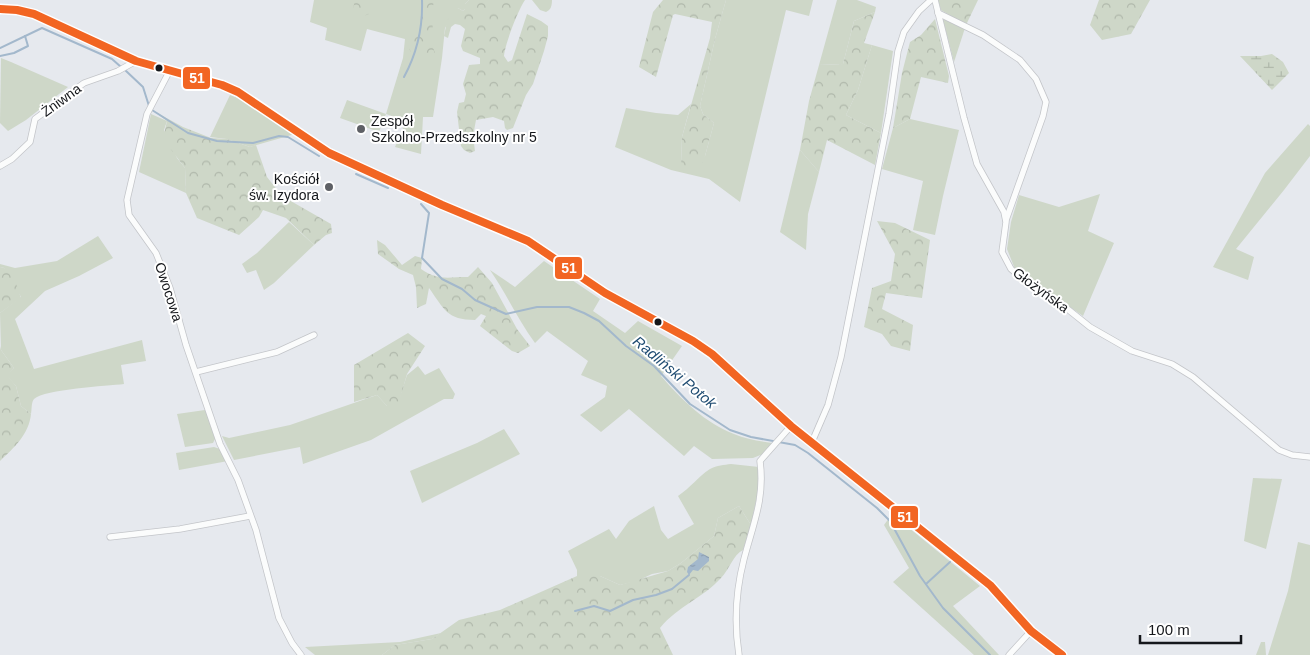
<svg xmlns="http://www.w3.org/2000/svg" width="1310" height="655" font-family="Helvetica,sans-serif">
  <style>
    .green { fill: #ced7c8 }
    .forest { fill: url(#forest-crowns) }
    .wetland { fill: url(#wetland-marsh) }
    .water { fill: url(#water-ripples) }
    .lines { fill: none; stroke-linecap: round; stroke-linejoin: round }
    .stream { stroke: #a3b8cc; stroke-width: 2 }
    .street-casing { stroke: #c3c5c9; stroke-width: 7 }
    .secondary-casing { stroke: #c3c5c9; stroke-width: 10 }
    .street { stroke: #fbfcfc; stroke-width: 5.5 }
    .secondary { stroke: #fbfcfc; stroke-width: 9 }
    .bus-1-casing { stroke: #fff; stroke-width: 11 }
    .bus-1 { stroke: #f26522; stroke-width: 8 }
    .bus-dot { fill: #15171b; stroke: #fff; stroke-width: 2 }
    .poi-dot { fill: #5e6065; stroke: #fff; stroke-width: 2 }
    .labels { text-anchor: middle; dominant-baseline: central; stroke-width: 4; stroke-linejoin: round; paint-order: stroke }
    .street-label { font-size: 14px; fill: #15171b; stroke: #fff }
    .poi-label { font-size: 14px; fill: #15171b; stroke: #fff; text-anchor: start }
    .water-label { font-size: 15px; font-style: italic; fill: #1f4c72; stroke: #fff }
    .line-badge { stroke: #fff; stroke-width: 2 }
    .badge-label { font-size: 14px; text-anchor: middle; font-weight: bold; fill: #fff }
  </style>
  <defs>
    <pattern id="forest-crowns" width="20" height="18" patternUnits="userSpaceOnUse" patternTransform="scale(1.25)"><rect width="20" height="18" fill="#ced7c8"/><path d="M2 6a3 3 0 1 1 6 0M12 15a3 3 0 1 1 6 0" fill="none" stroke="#b0b8ab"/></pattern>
    <pattern id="wetland-marsh" width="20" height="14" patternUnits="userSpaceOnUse" patternTransform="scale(1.25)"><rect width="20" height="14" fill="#ced7c8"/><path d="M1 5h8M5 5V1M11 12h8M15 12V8" fill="none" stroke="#b0b8ab"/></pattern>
    <pattern id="water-ripples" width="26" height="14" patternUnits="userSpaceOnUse" patternTransform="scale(1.25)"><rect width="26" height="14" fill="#a3b8cc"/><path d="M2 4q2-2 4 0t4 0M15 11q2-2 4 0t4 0" fill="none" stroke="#8b9daf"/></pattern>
  </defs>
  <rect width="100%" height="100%" fill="#e6e9ee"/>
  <g class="green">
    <path d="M314 0H469L465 4V9L463 11 458 8 445 28 442 58 433 117H423L421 154 395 147 406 121 386 114 379 132 340 118 347 100 386 114 403 58 405 39 367 29 361 51 325 40 327 28 310 22Z"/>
    <path d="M726 0H813L809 16 786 10 740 202 709 179 671 170 615 147 626 108 656 113 678 115 691 104 682 137 681 164 705 156 714 123 703 114 700 106 715 39Z"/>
    <path d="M837 0H857L876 7 875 12 854 21 843 64 819 65Z"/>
    <path d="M947 19 965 28 954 62 943 20Z"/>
    <path d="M872 45 893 51 881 133 846 115 858 90Z"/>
    <path d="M1 58 11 62 68 87 26 120 8 131 0 123Z"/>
    <path d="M230 95 253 104 295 134 250 147 227 139 210 137Z"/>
    <path d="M151 114 167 121 164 130 177 158 185 168 186 193 139 172Z"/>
    <path d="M910 119 959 130 943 196 935 235 913 230 923 181 882 169 893 128Z"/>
    <path d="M1308 124 1310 126V156L1284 190 1236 249 1254 257 1248 280 1213 267 1265 173Z"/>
    <path d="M800 150 819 172 808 214 806 250 780 232Z"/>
    <path d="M1100 194 1088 231 1114 243 1083 316 1015 269 1007 249 1011 222 1019 195 1059 207Z"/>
    <path d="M289 222 314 245 274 283 264 290 256 270 247 273 242 264 257 253Z"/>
    <path d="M98 236 113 258 79 276 45 291 15 319 34 369 142 340 146 361 121 365 124 384C107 386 45 389 34 399 31 403 32 409 31 414L21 406 16 386 6 375 14 368 1 350 0 313 21 297 4 268 0 267V264L15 268 57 261Z"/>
    <path d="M544 261 600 299 593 311 625 333 638 321 682 346 661 376C681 399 705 423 734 434 746 439 759 441 772 443L763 454 753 458 712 459 694 446 684 456 629 409 601 432 580 415 605 397 607 386 581 375 588 361 547 331 535 343C518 320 506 293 490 270L515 287Z"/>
    <path d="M418 366 425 375 439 368 455 394 453 399H444L371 440 303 464 300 447 234 460 222 436 229 438 290 425 377 395 387 406H397L407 375Z"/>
    <path d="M205 410 208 411 216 437 213 443 185 447 177 414Z"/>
    <path d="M504 429 520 454 422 503 410 471 477 443Z"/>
    <path d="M214 447 220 449 228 461 179 470 176 453Z"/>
    <path d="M731 464 759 467 760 482 751 525 739 506 718 518 714 536 681 563 668 571 652 574 637 581 620 585 600 576H577V570L568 551 609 529 616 539 629 521 654 506 661 530 668 539 694 524 678 496C690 488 699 476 710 469 717 465 724 465 731 464Z"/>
    <path d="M1253 478 1282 479 1266 549 1244 541Z"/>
    <path d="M892 514 980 586 953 606 999 655H974L893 582 909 568 884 525Z"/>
    <path d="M1298 542 1310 545V655H1268L1288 591Z"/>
    <path d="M441 633 432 639 395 645 382 655H315L305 647 400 642Z"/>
    <path d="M1261 642H1265L1266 655H1256Z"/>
  </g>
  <g class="forest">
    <path d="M355 0H372L369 14 359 18 352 13Z"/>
    <path d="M419 0H434L432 13 433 34 431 42 435 53 434 60C416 60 410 56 406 39L413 35 424 10Z"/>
    <path d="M469 0H525C518 10 505 44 504 56L508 62 512 60 527 14 541 21 548 26V36L544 51 533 84 526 95 513 128 507 130 505 128 504 121 493 117 476 120 473 136 475 151 470 153 464 150 461 146 457 112 459 103 464 102 466 94 463 84 469 65 480 64V58L463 51 461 46 465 29 460 25 455 24 451 27 448 38 444 36 447 21 453 9 458 8 463 11 465 9V4Z"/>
    <path d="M532 0H552C552 5 551 10 546 12L540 10Z"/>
    <path d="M663 0H726L715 39 700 106 703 114 714 123 705 156 698 172 681 164 682 137 710 38 712 22 675 14 673 15 656 77 639 67 653 12Z"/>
    <path d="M938 0H978L966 25 941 10Z"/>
    <path d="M1099 0H1150L1131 34 1102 40 1090 25Z"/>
    <path d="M875 12 864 43 872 45 858 90 846 115 881 133 875 165 827 140 819 172 800 150 809 101 819 65 843 64 854 21Z"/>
    <path d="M935 19 949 76 948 83 921 77 910 119 893 128 902 73 910 42 921 35Z"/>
    <path d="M152 110 183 127 211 138 227 139 250 147 256 145 267 177 282 196 331 224 332 233 326 235 314 245 286 218 263 210 259 217 239 235 197 218 186 193 185 168 163 139 167 121Z"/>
    <path d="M877 221 895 223 930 240 922 298 886 293 882 309 913 325 910 351 891 346 882 334 864 327 872 288 891 281 895 254Z"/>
    <path d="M377 240 385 245 402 265 415 256 422 258 421 269C439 281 447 277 468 277L478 267 492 283 517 329 530 346 518 353 512 351 480 326 486 316 481 314 475 320C447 320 444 309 429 288L426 304 417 308 416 287 413 275 399 269 378 254Z"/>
    <path d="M0 267C14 269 17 287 21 298L0 313Z"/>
    <path d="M408 333 425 346 407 374 398 406H387L377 395 354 402V365Z"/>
    <path d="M0 346 1 350 14 368 7 375 16 386 21 406 31 414C29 434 14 448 0 461Z"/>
    <path d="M739 506 751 525 743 550C733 555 729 570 721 578 703 598 678 606 660 628L673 655H382L395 645 432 639 459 620 500 610 577 576H600L620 585 668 571 681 563 714 536 718 518Z"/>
  </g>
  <path class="wetland" d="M1272 54 1283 62 1289 73 1272 90 1240 56H1261Z"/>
  <path class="water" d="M699 552 709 557V561L698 571 693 570 689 575 687 572 688 567 698 559Z"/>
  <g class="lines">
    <g class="stream">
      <path d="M0 48 42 28 112 59 121 67"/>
      <path d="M0 56 14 53 28 46 25 36"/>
      <path d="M125 70 143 87 149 106"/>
      <path d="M404 77C417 53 423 28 422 0"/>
      <path d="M152 110 188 133 217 141 253 143 279 136 288 137 319 156"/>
      <path d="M356 174 388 188"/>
      <path d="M421 204 429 213 422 258 442 279 462 289 475 300 506 314 537 307H569L584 313 599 321 626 346 654 366 690 404 730 430 751 437 795 445 808 453 877 508 890 521 920 576 943 608 990 655"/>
      <path d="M926 584 950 562"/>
      <path d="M575 611 594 606 610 611 633 600 656 595 672 589 689 575"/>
    </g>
    <g class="street-casing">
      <g id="street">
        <path d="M935 0 964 118 977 164 1004 212 1006 222 1002 252 1011 269 1031 286 1060 303 1090 327 1132 351 1172 364 1193 377 1279 450 1292 455 1310 457"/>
        <path d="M938 13 983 35 1020 60 1036 79 1046 102 1043 116 1006 220"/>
        <path d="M169 72 147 114 127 200 129 215 156 253 170 288 186 345 220 444 238 480 256 530 279 618 292 643 301 655"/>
        <path d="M0 166 12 159 30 142 35 119 84 83 118 71 136 61"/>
        <path d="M196 372 277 352 314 335"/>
        <path d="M812 442 828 405 841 357 889 114 898 51 904 32 919 11 931 0"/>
        <path d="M110 537 180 529 250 516"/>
        <path d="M739 655C734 623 736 590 744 559 753 524 765 499 760 461L791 426"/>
        <path d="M1009 655 1031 631"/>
      </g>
    </g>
    <g class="secondary-casing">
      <path id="secondary" d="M0 9 17 10 34 14 136 61 222 85 238 92 329 153 442 205 528 241 605 293 693 341 712 354 791 426 990 585 1031 631 1062 655"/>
    </g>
    <use href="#street" class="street"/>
    <use href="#secondary" class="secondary"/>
    <g class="bus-1-casing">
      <path id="bus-1" d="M0 9 17 10 34 14 136 61 222 85 238 92 329 153 442 205 528 241 605 293 693 341 712 354 791 426 990 585 1031 631 1062 655"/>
    </g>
    <use href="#bus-1" class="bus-1"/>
  </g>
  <g class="bus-dot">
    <circle cx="159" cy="68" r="4.5"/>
    <circle cx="658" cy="322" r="4.5"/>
  </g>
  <g class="poi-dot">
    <circle cx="361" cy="129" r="5"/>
    <circle cx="329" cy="187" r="5"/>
  </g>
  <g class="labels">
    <g class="street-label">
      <text transform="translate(61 100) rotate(-36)">Żniwna</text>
      <text transform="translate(1041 290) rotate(36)">Głożyńska</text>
      <text transform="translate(169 292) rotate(72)">Owocowa</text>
    </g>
    <g class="poi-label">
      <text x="371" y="121">Zespół<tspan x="371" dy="16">Szkolno-Przedszkolny nr 5</tspan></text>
      <text x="319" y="179" text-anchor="end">Kościół<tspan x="319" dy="16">św. Izydora</tspan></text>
    </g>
    <g class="water-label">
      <text transform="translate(675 372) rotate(40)">Radliński Potok</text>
    </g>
  </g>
  <g class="line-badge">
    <rect x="182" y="66" width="29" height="24" rx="5" fill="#f26522"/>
    <rect x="554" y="256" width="29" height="24" rx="5" fill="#f26522"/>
    <rect x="890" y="505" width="29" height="24" rx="5" fill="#f26522"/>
  </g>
  <g class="badge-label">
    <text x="197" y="83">51</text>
    <text x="569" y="273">51</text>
    <text x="905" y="522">51</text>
  </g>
  <path d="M1140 635v8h101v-8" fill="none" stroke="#15171b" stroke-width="2.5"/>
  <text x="1148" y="635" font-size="15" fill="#15171b" stroke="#ffffff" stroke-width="4" paint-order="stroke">100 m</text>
</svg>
